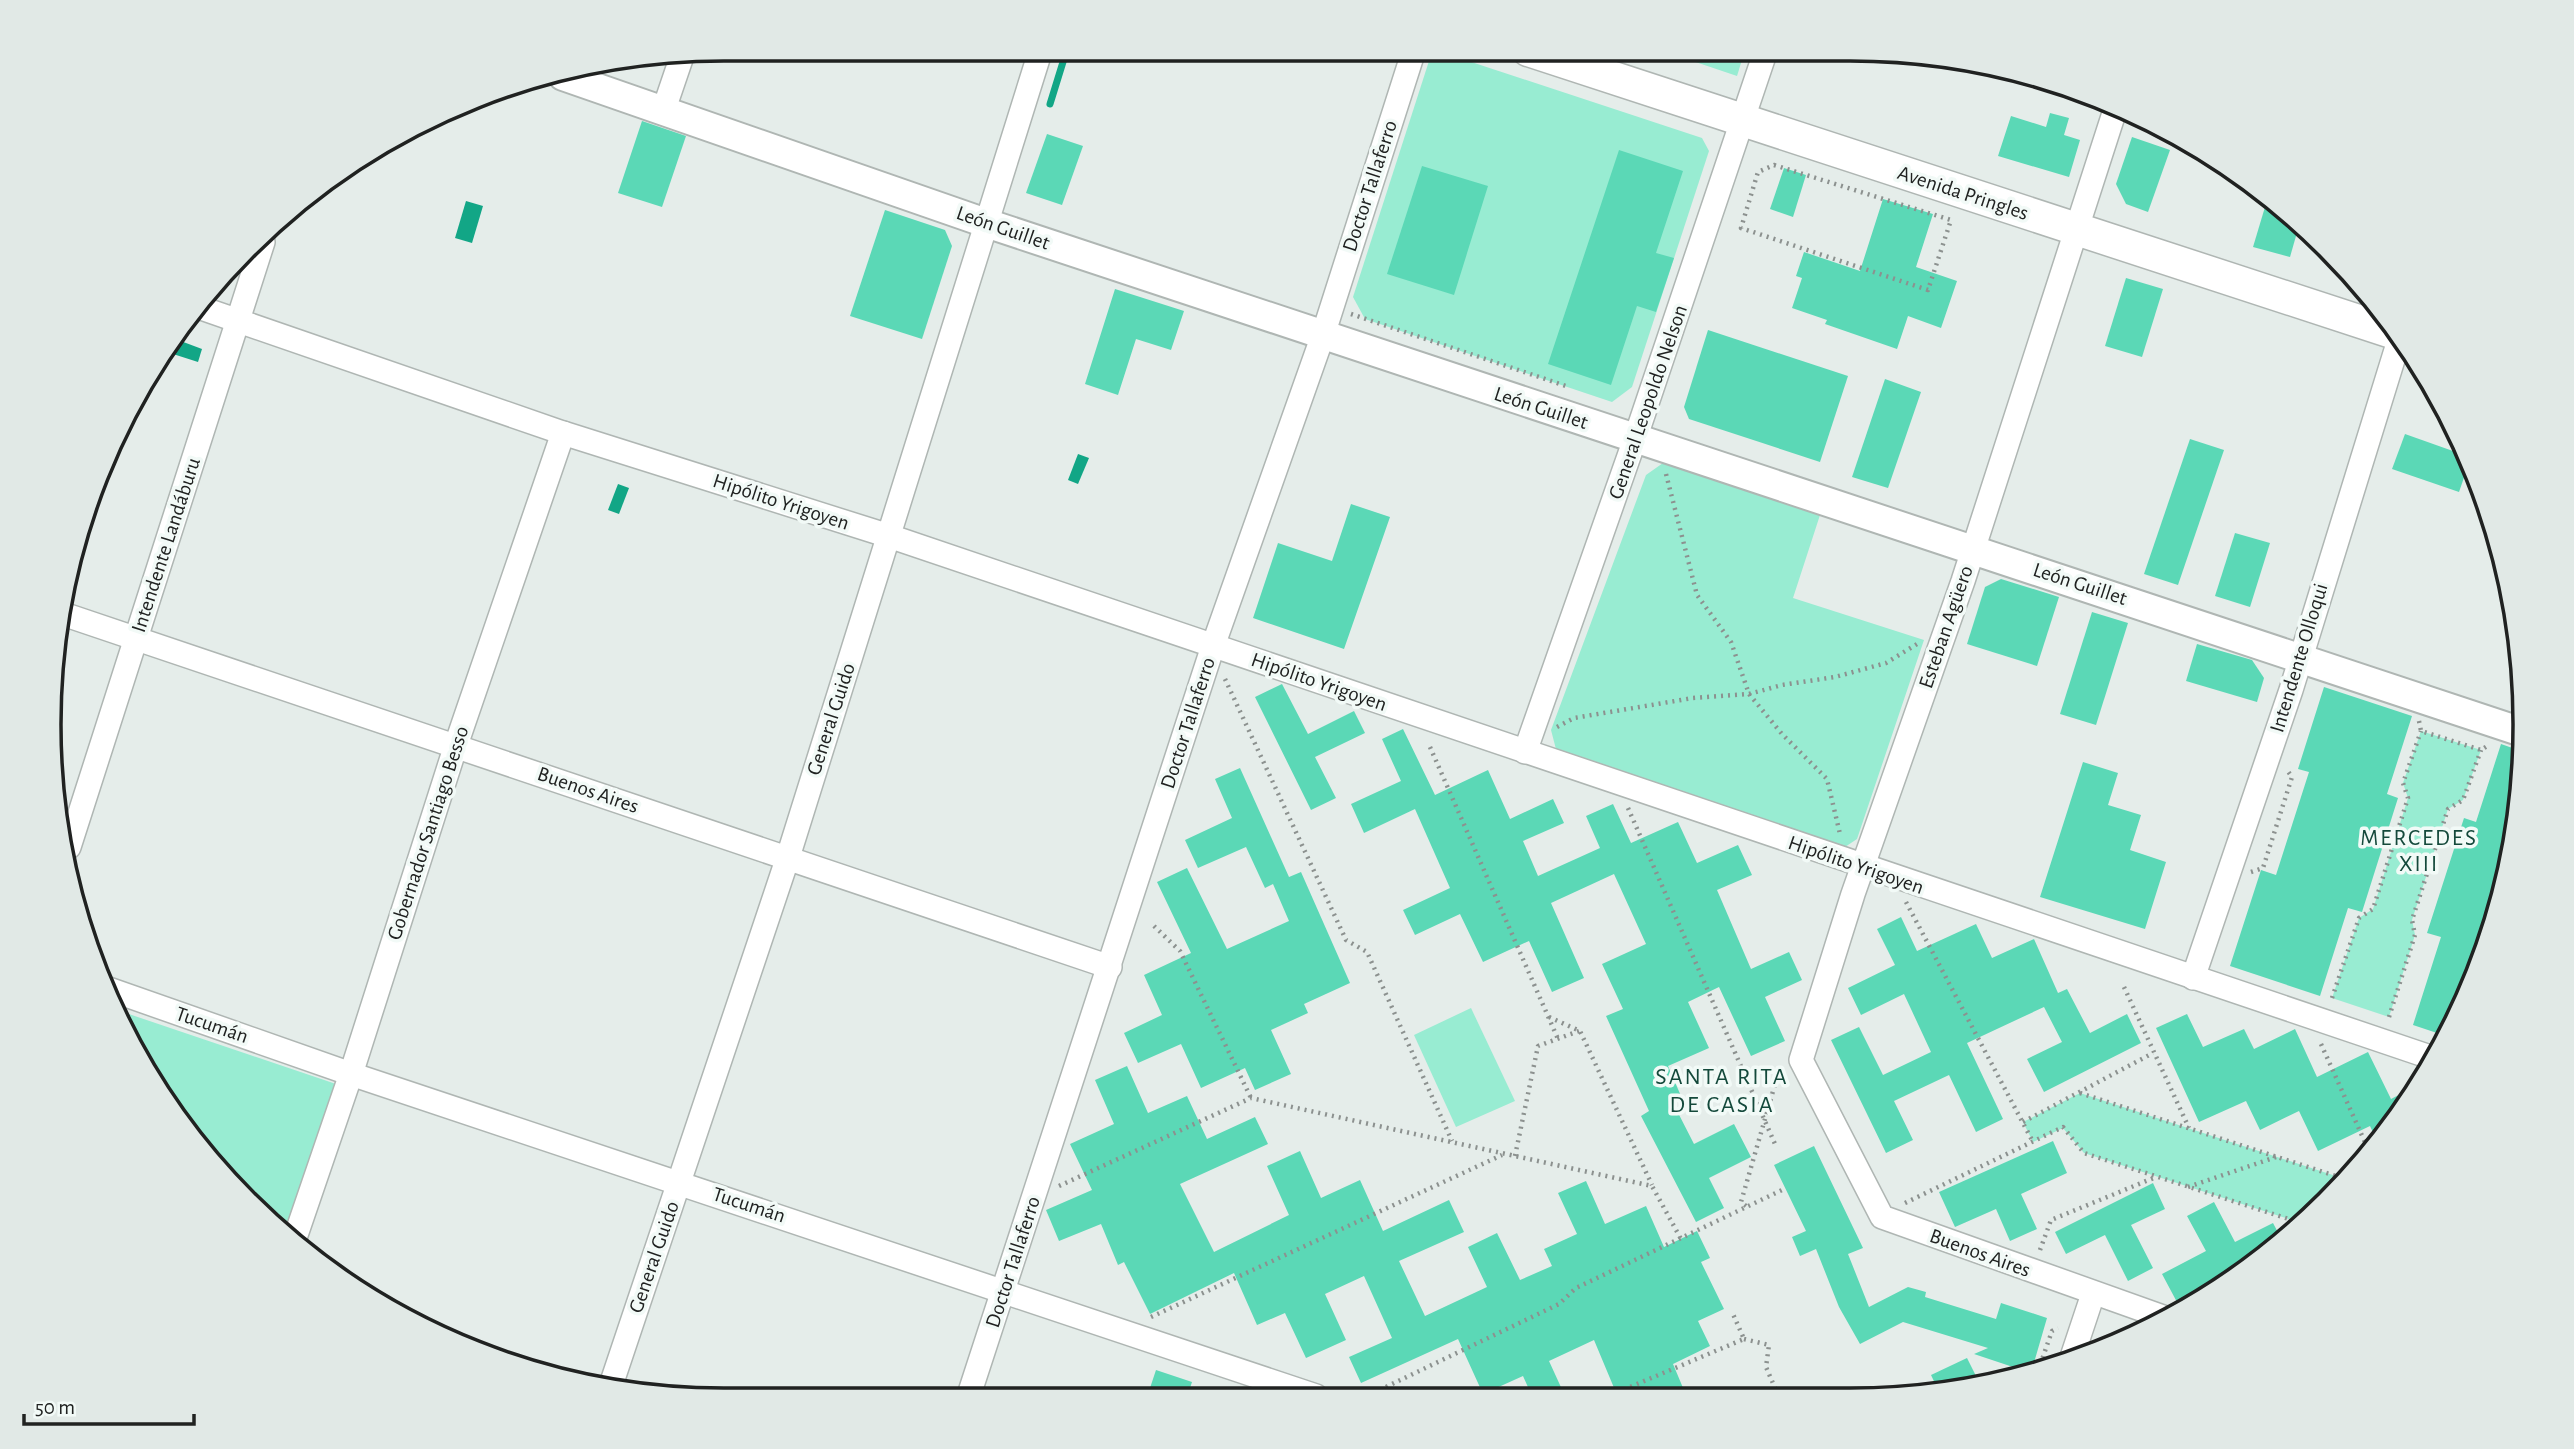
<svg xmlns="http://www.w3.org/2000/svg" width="2574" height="1449" font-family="'Alegreya Sans',sans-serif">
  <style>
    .green { fill: #98ecd2 }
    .water { fill: #12a686 }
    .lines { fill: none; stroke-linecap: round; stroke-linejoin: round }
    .stream { stroke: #12a686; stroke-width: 7 }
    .building { fill: #5bd8b6 }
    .minor-casing { stroke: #afb6b3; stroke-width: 26 }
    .tertiary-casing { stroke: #afb6b3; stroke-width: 32 }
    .secondary-casing { stroke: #afb6b3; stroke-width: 35 }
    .path { stroke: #8c918f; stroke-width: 4.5; stroke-dasharray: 2 5; stroke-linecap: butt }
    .minor { stroke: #fff; stroke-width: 23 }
    .tertiary { stroke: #fff; stroke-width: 28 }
    .secondary { stroke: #fff; stroke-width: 32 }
    .labels { text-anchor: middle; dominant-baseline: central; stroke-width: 7; stroke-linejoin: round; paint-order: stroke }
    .street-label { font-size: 21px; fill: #202221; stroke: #f2faf7 }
    .neighbourhood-label { font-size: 23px; letter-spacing: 2px; fill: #14493b; stroke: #f2faf7 }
    .quarter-label { font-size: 24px; letter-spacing: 2px; fill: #14493b; stroke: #f2faf7 }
    .rim { fill: none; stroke: #202221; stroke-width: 3.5 }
  </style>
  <rect width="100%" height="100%" fill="#e5edea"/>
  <g class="green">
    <path d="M1660 50H1745L1737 76Z"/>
    <path d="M1444 53 1702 138 1709 151 1632 387 1612 402 1365 319 1353 297 1429 61Z"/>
    <path d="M1663 463 1820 515 1793 598 1924 640 1857 839 1845 847 1557 753 1551 730 1646 475Z"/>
    <path d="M2421 731 2481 750 2463 800 2448 809 2412 920 2415 935 2389 1017 2332 998 2359 918 2373 909 2408 798 2403 783Z"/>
    <path d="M1471 1008 1515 1101 1456 1127 1414 1035Z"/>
    <path d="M117 1010 336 1084 289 1229 216 1170Z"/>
    <path d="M2080 1093 2345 1179 2327 1202 2301 1223 2084 1153 2063 1128 2033 1142 2023 1122Z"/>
  </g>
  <g class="water">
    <path d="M466 201 483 206 472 243 455 238Z"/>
    <path d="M178 340 202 349 198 362 173 354Z"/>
    <path d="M1078 454 1089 458 1078 484 1068 480Z"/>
    <path d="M618 484 629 488 619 514 608 510Z"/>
  </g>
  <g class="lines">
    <path class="stream" d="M1050 104 1067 49"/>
  </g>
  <g class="building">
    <path d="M2050 113 2069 118 2064 135 2080 140 2069 177 1998 156 2011 116 2046 127Z"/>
    <path d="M642 121 686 136 662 207 618 193Z"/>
    <path d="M1047 134 1083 146 1062 205 1026 193Z"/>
    <path d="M2132 137 2170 150 2148 212 2126 204 2116 184Z"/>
    <path d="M1619 150 1683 171 1656 253 1674 258 1656 312 1637 306 1611 385 1548 364Z"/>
    <path d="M1422 166 1488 186 1454 295 1387 274Z"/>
    <path d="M1784 168 1806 175 1793 217 1770 209Z"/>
    <path d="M2268 197 2300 222 2290 257 2253 247Z"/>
    <path d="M1883 199 1933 214 1916 267 1957 281 1941 328 1908 316 1897 349 1825 324 1827 320 1792 308 1802 278 1796 276 1804 252 1860 271Z"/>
    <path d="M885 210 945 230 952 246 922 339 850 316Z"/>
    <path d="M2126 278 2163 289 2142 357 2105 346Z"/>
    <path d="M1115 289 1184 311 1171 350 1136 339 1118 395 1085 384Z"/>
    <path d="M1708 330 1848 376 1820 462 1689 419 1684 407Z"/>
    <path d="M1885 379 1921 392 1888 488 1852 477Z"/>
    <path d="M2405 434 2467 456 2469 463 2459 492 2392 469Z"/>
    <path d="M2190 439 2224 450 2178 585 2144 574Z"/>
    <path d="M1351 504 1390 517 1344 649 1253 618 1278 543 1332 561Z"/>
    <path d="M2235 533 2270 543 2250 607 2215 596Z"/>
    <path d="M2001 579 2059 597 2037 666 1967 644 1985 587Z"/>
    <path d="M2092 612 2128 623 2096 725 2060 714Z"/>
    <path d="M2197 644 2252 660 2264 678 2257 702 2186 681Z"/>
    <path d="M1282 684 1308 734 1354 711 1365 733 1315 757 1336 798 1311 810 1255 697Z"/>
    <path d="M2324 687 2412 716 2387 794 2398 798 2362 912 2348 908 2320 996 2230 966 2261 870 2276 875 2309 772 2298 769Z"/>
    <path d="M1403 729 1435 795 1488 770 1510 819 1553 799 1564 823 1523 841 1538 876 1600 848 1586 816 1613 804 1631 843 1678 822 1697 863 1738 845 1752 875 1717 890 1751 969 1789 952 1802 980 1765 997 1785 1041 1751 1056 1719 987 1688 1002 1709 1048 1668 1066 1681 1096 1672 1101 1694 1144 1734 1124 1751 1157 1709 1178 1724 1208 1696 1222 1641 1116 1649 1111 1606 1016 1623 1009 1602 964 1646 944 1614 874 1551 903 1584 978 1552 992 1529 941 1483 962 1460 914 1415 935 1403 910 1450 888 1415 809 1364 833 1351 804 1401 781 1382 739Z"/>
    <path d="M2501 744 2521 751 2520 793 2514 810 2519 813 2489 942 2485 951 2475 948 2446 1036 2413 1025 2441 937 2427 933 2464 818 2476 822Z"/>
    <path d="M2083 762 2118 773 2108 805 2141 815 2130 850 2166 862 2145 929 2040 897Z"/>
    <path d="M1240 768 1289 877 1301 872 1350 983 1304 1004 1308 1013 1271 1030 1291 1074 1255 1090 1245 1068 1201 1088 1181 1044 1138 1063 1124 1033 1162 1015 1144 975 1191 953 1157 882 1187 868 1227 949 1289 921 1273 884 1265 888 1246 847 1198 868 1185 840 1232 818 1215 779Z"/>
    <path d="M1901 917 1917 951 1976 924 1992 958 2034 939 2058 993 2067 989 2090 1033 2127 1014 2141 1043 2044 1092 2027 1059 2062 1042 2044 1007 1967 1043 2003 1119 1976 1132 1949 1075 1894 1101 1913 1140 1886 1153 1831 1040 1859 1027 1883 1075 1931 1052 1904 994 1861 1015 1848 988 1895 965 1877 929Z"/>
    <path d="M2187 1014 2203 1047 2244 1029 2254 1049 2295 1029 2317 1077 2368 1052 2391 1099 2416 1086 2376 1139 2370 1126 2318 1151 2299 1111 2260 1130 2246 1101 2199 1122 2156 1028Z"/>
    <path d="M1127 1066 1148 1113 1187 1096 1207 1139 1255 1117 1268 1144 1180 1184 1214 1252 1289 1215 1267 1166 1300 1151 1321 1198 1360 1180 1383 1231 1449 1200 1464 1232 1399 1261 1425 1316 1487 1287 1468 1247 1497 1233 1520 1280 1552 1266 1544 1249 1577 1234 1558 1193 1586 1181 1605 1224 1646 1206 1664 1247 1697 1231 1710 1258 1701 1262 1724 1309 1698 1321 1710 1346 1673 1364 1686 1395H1617L1594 1340 1549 1361 1565 1396H1532L1523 1376 1483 1394 1458 1339 1361 1383 1349 1357 1392 1338 1364 1276 1325 1294 1346 1340 1306 1358 1285 1313 1257 1325 1234 1273 1150 1314 1124 1262 1118 1265 1101 1224 1059 1241 1046 1210 1092 1190 1070 1144 1114 1124 1095 1080Z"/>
    <path d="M2053 1141 2067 1173 2021 1194 2037 1229 2010 1241 1996 1209 1955 1227 1939 1192Z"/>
    <path d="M1814 1146 1863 1248 1848 1254 1869 1307 1908 1287 1926 1292 1925 1297 1996 1319 2001 1303 2047 1318 2031 1373 1974 1354 1988 1348 1903 1322 1860 1344 1839 1307 1816 1249 1800 1256 1792 1237 1806 1231 1774 1165Z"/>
    <path d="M2153 1183 2165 1209 2131 1225 2153 1268 2128 1281 2105 1235 2066 1254 2055 1232Z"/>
    <path d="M2214 1202 2235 1242 2273 1223 2282 1240 2243 1271 2178 1304 2162 1274 2206 1251 2187 1216Z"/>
    <path d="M1967 1358 1980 1384 1940 1394 1931 1375Z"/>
    <path d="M1156 1370 1192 1382 1187 1397H1147Z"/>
  </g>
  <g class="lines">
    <g class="minor-casing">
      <g id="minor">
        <path d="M664 109 682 56"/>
        <path d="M2115 110 1963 581 1853 894 1801 1060 1882 1217 2163 1317"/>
        <path d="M201 308 563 433 889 536 2436 1059"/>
        <path d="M66 615 1110 967"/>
        <path d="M1525 752 1635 439 1766 50"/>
        <path d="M69 847 263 242"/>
        <path d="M2193 978 2291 690 2400 337"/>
        <path d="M103 987 351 1074 1316 1396"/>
        <path d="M296 1235 351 1074 456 745 563 433"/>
        <path d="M2070 1363 2093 1294"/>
        <path d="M611 1385 788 857 1041 49"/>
        <path d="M968 1398 1213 646 1323 335 1414 50"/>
      </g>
    </g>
    <g class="tertiary-casing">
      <path id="tertiary" d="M563 76 986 223 2522 732"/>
    </g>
    <g class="secondary-casing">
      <path id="secondary" d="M1528 50 2398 334"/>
    </g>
    <g class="path">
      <path d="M1774 165 1951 220 1928 290 1741 228 1758 172Z"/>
      <path d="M1351 314 1569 387"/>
      <path d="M1666 474 1697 595 1731 642 1749 694 1782 734 1827 779 1840 834"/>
      <path d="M1225 679 1346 940 1367 952 1452 1141"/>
      <path d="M2419 721 2421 731 2481 750 2489 745"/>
      <path d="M1557 727 1574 718 1693 698 1749 694 1782 685 1835 677 1886 663 1917 644"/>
      <path d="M1430 747 1558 1039"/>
      <path d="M1628 808 1775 1144"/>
      <path d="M2251 872 2263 868 2292 777 2287 770"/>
      <path d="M1906 902 2033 1142"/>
      <path d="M1154 926 1180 951 1251 1098"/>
      <path d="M2124 987 2189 1128"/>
      <path d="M2332 998 2359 918 2373 909 2408 798 2403 783 2421 731"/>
      <path d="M1549 1017 1580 1031 1652 1185"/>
      <path d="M2389 1017 2415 935 2412 920 2448 809 2463 800 2481 750"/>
      <path d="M2321 1044 2368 1149"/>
      <path d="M2080 1093 2345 1179"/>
      <path d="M2023 1122 2153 1053"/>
      <path d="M1515 1156 1538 1046 1579 1031"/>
      <path d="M1059 1186 1251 1098 1652 1186 1681 1239"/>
      <path d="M2188 1187 2276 1157"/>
      <path d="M1905 1203 2063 1127 2084 1153 2301 1223"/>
      <path d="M1746 1206 1741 1202 1780 1067"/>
      <path d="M2040 1250 2051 1220 2156 1177"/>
      <path d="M1151 1317 1502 1155"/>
      <path d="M1744 1339 1769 1345 1766 1367 1778 1395"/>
      <path d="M2038 1371 2052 1331 2058 1328"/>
      <path d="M1611 1395 1744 1339 1733 1314"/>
      <path d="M1367 1396 1559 1304 1576 1288 1782 1190"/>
    </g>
    <use href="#minor" class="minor"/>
    <use href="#tertiary" class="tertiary"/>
    <use href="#secondary" class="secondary"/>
  </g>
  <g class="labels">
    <g class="street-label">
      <text transform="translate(1370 186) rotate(-72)">Doctor Tallaferro</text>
      <text transform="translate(1963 193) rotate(18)">Avenida Pringles</text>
      <text transform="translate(1003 228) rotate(19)">León Guillet</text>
      <text transform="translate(1648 402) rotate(-71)">General Leopoldo Nelson</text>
      <text transform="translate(1541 408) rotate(18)">León Guillet</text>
      <text transform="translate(781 502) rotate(18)">Hipólito Yrigoyen</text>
      <text transform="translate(166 545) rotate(-72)">Intendente Landáburu</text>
      <text transform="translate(2080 584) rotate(18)">León Guillet</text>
      <text transform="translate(1946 627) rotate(-71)">Esteban Agüero</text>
      <text transform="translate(2299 658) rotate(-73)">Intendente Olloqui</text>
      <text transform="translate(1319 682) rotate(19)">Hipólito Yrigoyen</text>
      <text transform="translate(831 719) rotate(-72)">General Guido</text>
      <text transform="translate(1188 723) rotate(-72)">Doctor Tallaferro</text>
      <text transform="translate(588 790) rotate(19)">Buenos Aires</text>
      <text transform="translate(428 833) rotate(-72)">Gobernador Santiago Besso</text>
      <text transform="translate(1856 865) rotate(19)">Hipólito Yrigoyen</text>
      <text transform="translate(212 1025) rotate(19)">Tucumán</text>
      <text transform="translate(749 1205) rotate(18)">Tucumán</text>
      <text transform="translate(1980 1253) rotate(20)">Buenos Aires</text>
      <text transform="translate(654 1257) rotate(-71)">General Guido</text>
      <text transform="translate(1013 1262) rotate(-72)">Doctor Tallaferro</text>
    </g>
    <g class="neighbourhood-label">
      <text x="2419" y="838">MERCEDES<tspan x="2419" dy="26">XIII</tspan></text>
    </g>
    <g class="quarter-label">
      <text x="1722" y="1077">SANTA RITA<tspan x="1722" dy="28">DE CASIA</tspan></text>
    </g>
  </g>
  <path d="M0 0H2574V1449H0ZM724 61H1850A663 663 0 0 1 2513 724V725A663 663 0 0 1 1850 1388H724A663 663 0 0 1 61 725V724A663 663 0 0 1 724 61Z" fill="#e1e9e6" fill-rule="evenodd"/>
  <path class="rim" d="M724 61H1850A663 663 0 0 1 2513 724V725A663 663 0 0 1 1850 1388H724A663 663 0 0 1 61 725V724A663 663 0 0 1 724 61Z"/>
  <path d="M24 1414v10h170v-10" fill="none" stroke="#202221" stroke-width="3.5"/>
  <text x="35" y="1414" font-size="21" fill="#202221" stroke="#f2faf7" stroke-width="5" paint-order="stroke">50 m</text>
</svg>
